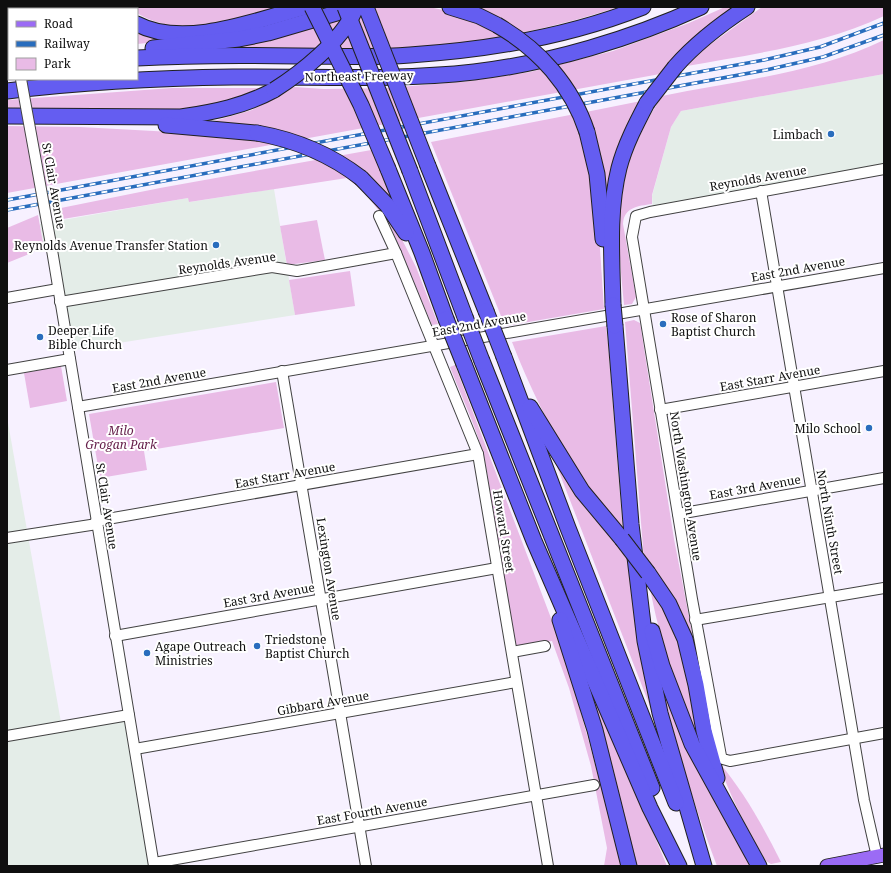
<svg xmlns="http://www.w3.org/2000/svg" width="891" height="873" font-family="'Noto Serif',serif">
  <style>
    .industrial { fill: #e4ede8 }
    .green { fill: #e9bbe6 }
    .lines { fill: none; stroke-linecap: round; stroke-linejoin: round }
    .minor-casing { stroke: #424242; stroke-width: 12 }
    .major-casing { stroke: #202020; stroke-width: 15 }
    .highway-casing { stroke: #202020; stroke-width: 17 }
    .minor { stroke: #fff; stroke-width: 10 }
    .major { stroke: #9b6bf5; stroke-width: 13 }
    .highway { stroke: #645df1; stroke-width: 15 }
    .rail-casing { stroke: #296dbd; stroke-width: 3.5 }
    .rail { stroke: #fff; stroke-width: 2; stroke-dasharray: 6; stroke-linecap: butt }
    .minor-bridge-casing { stroke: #424242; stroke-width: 12; stroke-linecap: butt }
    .highway-bridge-casing { stroke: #202020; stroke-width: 17; stroke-linecap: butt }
    .minor-bridge { stroke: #fff; stroke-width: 10 }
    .highway-bridge { stroke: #645df1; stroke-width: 15 }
    .poi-dot { fill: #296dbd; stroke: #fff; stroke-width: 1.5 }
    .labels { text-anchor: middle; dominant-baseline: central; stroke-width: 4; stroke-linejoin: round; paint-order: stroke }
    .street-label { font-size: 12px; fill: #0f0f0f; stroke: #fff }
    .poi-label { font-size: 12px; fill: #0f0f0f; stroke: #fff; text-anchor: start }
    .park-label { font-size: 12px; font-style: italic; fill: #66204b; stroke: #fff }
  </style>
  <rect width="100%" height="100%" fill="#f7f1ff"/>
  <g class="industrial">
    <path d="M884 74V168L653 209 652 196 671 127 681 111Z"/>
    <path d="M274 189 295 315 68 351 49 247 44 248 40 224 188 198 190 202Z"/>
    <path d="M7 417 62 728 129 716 155 866H7Z"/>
  </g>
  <g class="green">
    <path d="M17 7H106L108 9H17Z"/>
    <path d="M127 7H283C236 18 182 41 137 13V9Z"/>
    <path d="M380 7H429L453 12 469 7H618C543 32 465 46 386 49 334 50 281 48 229 48L228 45Z"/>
    <path d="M725 7H738L682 50 660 74 7 193V126L80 127 209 134 246 125 214 121 252 110 294 87 324 89 388 88 470 81 530 72 613 51 689 23Z"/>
    <path d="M762 7H884V16C822 45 753 54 687 66L704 49Z"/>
    <path d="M137 29 167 41 137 44Z"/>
    <path d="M884 40V74L681 111 671 127 652 195V204C638 206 624 207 623 224L636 297 632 304 624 305C620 261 614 214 626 171 634 144 647 119 662 96 736 81 816 73 884 40Z"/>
    <path d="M172 88H262L242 98 185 111 7 109V100Z"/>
    <path d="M641 101 608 193H605L586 112Z"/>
    <path d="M575 114 597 204 604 309 505 326 431 142Z"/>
    <path d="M388 147 396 165 382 169 393 199V222L416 267 438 324 432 325 390 225 365 193 347 178 189 202 188 198 57 220 56 209 160 188Z"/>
    <path d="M38 215 44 248 7 263V228Z"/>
    <path d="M317 220 325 260 287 265 280 226Z"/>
    <path d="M350 271 355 306 295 315 289 280Z"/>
    <path d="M634 320 640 323 674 539 695 648 683 619 644 560 625 322Z"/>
    <path d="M606 326 608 344 623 532C607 511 588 491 575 469 550 428 529 386 512 342Z"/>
    <path d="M455 365 565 655 623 866H604L607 848 591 766 569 688 552 641 515 646 489 488C486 445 465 406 450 367Z"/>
    <path d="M61 366 67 401 30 408 24 373Z"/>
    <path d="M276 382 284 428 144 451 147 470 100 478 89 414Z"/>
    <path d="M554 459 627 552 637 631 653 708 651 709Z"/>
    <path d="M649 582 654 588 683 649 702 754C681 697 659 643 649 582Z"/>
    <path d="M572 638 667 866H636Z"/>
    <path d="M665 691 752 866H717C695 809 678 751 663 692Z"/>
    <path d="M718 761C744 792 763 826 781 862L771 864 766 861C747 829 730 797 718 761Z"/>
  </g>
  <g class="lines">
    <g class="minor-casing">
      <g id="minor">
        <path d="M8 7 9 11"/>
        <path d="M884 169 650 212 636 216 632 237 692 599 721 756 723 759 730 761 884 733"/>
        <path d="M761 191 864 800 877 857"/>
        <path d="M379 216 396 253 478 454 548 866"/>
        <path d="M52 250 154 866"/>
        <path d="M7 298 58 289"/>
        <path d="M60 302 272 267 297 271 396 253"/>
        <path d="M7 370 70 359"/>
        <path d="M282 371 366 866"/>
        <path d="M78 407 884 268"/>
        <path d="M660 410 884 371"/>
        <path d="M678 514 884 478"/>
        <path d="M96 521 478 454"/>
        <path d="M7 538 97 524"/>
        <path d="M695 620 884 588"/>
        <path d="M115 636 497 568"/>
        <path d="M512 652 545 646"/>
        <path d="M7 736 129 715"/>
        <path d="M135 749 516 682"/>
        <path d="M154 863 594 785"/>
      </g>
    </g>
    <g class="major-casing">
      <path id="major" d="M827 866 884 855"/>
    </g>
    <g class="highway-casing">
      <g id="highway">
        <path d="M113 7 115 9"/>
        <path d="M450 7 479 16 497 25"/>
        <path d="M137 24C184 49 257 20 305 7"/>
        <path d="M153 48 239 39 268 33 357 7"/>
        <path d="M137 58C190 55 244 55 298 56 335 56 372 58 410 55 488 50 570 36 643 7"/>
        <path d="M7 64H9"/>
        <path d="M675 67C696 43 721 24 747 7"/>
        <path d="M7 91C82 82 158 78 233 77 313 76 394 81 474 72 550 63 631 39 701 7"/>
        <path d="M7 116 181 117C214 112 245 106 274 90"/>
        <path d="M166 125 257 133"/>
        <path d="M587 132 597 174 603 239"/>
        <path d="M428 166 486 311"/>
        <path d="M388 169 422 253 446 319"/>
        <path d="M410 171 465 317"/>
        <path d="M361 178 387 205 406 233"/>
        <path d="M613 305C612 259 608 212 619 168 625 145 636 124 647 103"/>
        <path d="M615 326 631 524 645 641 660 713 704 866"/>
        <path d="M504 357 568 528 676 803"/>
        <path d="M482 361 652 788"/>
        <path d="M464 364 534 541 650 808 679 866"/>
        <path d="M530 407 582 491 622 539"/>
        <path d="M648 573 669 604 685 639 696 685 704 731 717 778"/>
        <path d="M560 620 595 730 629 866"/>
        <path d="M652 631 662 666 692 744 759 866"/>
      </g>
    </g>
    <use href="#minor" class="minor"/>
    <use href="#major" class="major"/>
    <use href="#highway" class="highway"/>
    <g class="rail-casing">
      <g id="rail">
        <path d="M7 200 764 60 820 47 884 23"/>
        <path d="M7 210 766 70 823 57 884 35"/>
      </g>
    </g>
    <use href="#rail" class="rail"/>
    <g class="minor-bridge-casing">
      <path id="minor-bridge" d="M21 79 52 250"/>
    </g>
    <g class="highway-bridge-casing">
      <g id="highway-bridge">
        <path d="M312 7 361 105 388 169"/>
        <path d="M345 7 410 171"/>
        <path d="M366 7 428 166"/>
        <path d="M497 25C539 49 572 86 587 132"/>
        <path d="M274 90C301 73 341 41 354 12"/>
        <path d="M647 103 675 67"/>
        <path d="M257 133C296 140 330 154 361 178"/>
        <path d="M613 305 615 326"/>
        <path d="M486 311 504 357"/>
        <path d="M465 317 482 361"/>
        <path d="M446 319 464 364"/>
        <path d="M622 539 648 573"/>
      </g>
    </g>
    <use href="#minor-bridge" class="minor-bridge"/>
    <use href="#highway-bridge" class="highway-bridge"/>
  </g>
  <g class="poi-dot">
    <circle cx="831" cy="134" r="4"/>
    <circle cx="216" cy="245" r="4"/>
    <circle cx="663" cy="324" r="4"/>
    <circle cx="40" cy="337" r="4"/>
    <circle cx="869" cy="428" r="4"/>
    <circle cx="257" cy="646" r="4"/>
    <circle cx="147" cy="653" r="4"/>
  </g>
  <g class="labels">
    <g class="street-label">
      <text transform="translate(359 76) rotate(-1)">Northeast Freeway</text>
      <text transform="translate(758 178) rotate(-10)">Reynolds Avenue</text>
      <text transform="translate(54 186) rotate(80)">St Clair Avenue</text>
      <text transform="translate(227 263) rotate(-8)">Reynolds Avenue</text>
      <text transform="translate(798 269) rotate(-10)">East 2nd Avenue</text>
      <text transform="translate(479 324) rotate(-10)">East 2nd Avenue</text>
      <text transform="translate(770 378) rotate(-10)">East Starr Avenue</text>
      <text transform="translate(159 380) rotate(-10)">East 2nd Avenue</text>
      <text transform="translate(285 475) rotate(-10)">East Starr Avenue</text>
      <text transform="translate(686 486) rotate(81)">North Washington Avenue</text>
      <text transform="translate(755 487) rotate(-10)">East 3rd Avenue</text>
      <text transform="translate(107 506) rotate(81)">St Clair Avenue</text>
      <text transform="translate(830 522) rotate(80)">North Ninth Street</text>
      <text transform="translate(504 531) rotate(81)">Howard Street</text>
      <text transform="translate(329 569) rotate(81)">Lexington Avenue</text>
      <text transform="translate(269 595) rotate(-10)">East 3rd Avenue</text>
      <text transform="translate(323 703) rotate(-10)">Gibbard Avenue</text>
      <text transform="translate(372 811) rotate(-10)">East Fourth Avenue</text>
    </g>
    <g class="poi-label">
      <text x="823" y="134" text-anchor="end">Limbach</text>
      <text x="208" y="245" text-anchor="end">Reynolds Avenue Transfer Station</text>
      <text x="671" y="317">Rose of Sharon<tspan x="671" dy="14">Baptist Church</tspan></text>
      <text x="48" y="330">Deeper Life<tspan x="48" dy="14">Bible Church</tspan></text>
      <text x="861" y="428" text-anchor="end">Milo School</text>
      <text x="265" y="639">Triedstone<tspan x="265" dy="14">Baptist Church</tspan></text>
      <text x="155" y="646">Agape Outreach<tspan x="155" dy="14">Ministries</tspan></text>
    </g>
    <g class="park-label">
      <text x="121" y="430">Milo<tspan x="121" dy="14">Grogan Park</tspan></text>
    </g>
  </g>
  <rect width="891" height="873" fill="none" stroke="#0f0f0f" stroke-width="16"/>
  <rect x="8" y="8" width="130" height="72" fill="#ffffff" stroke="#9f9f9f"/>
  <rect x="16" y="21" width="20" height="6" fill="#9b6bf5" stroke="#9f9f9f"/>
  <text x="44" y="28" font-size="12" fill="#0f0f0f">Road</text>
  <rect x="16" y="41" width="20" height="6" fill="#296dbd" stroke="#9f9f9f"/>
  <text x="44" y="48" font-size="12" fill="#0f0f0f">Railway</text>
  <rect x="16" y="58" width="20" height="12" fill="#e9bbe6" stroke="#9f9f9f"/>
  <text x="44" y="68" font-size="12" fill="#0f0f0f">Park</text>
</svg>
